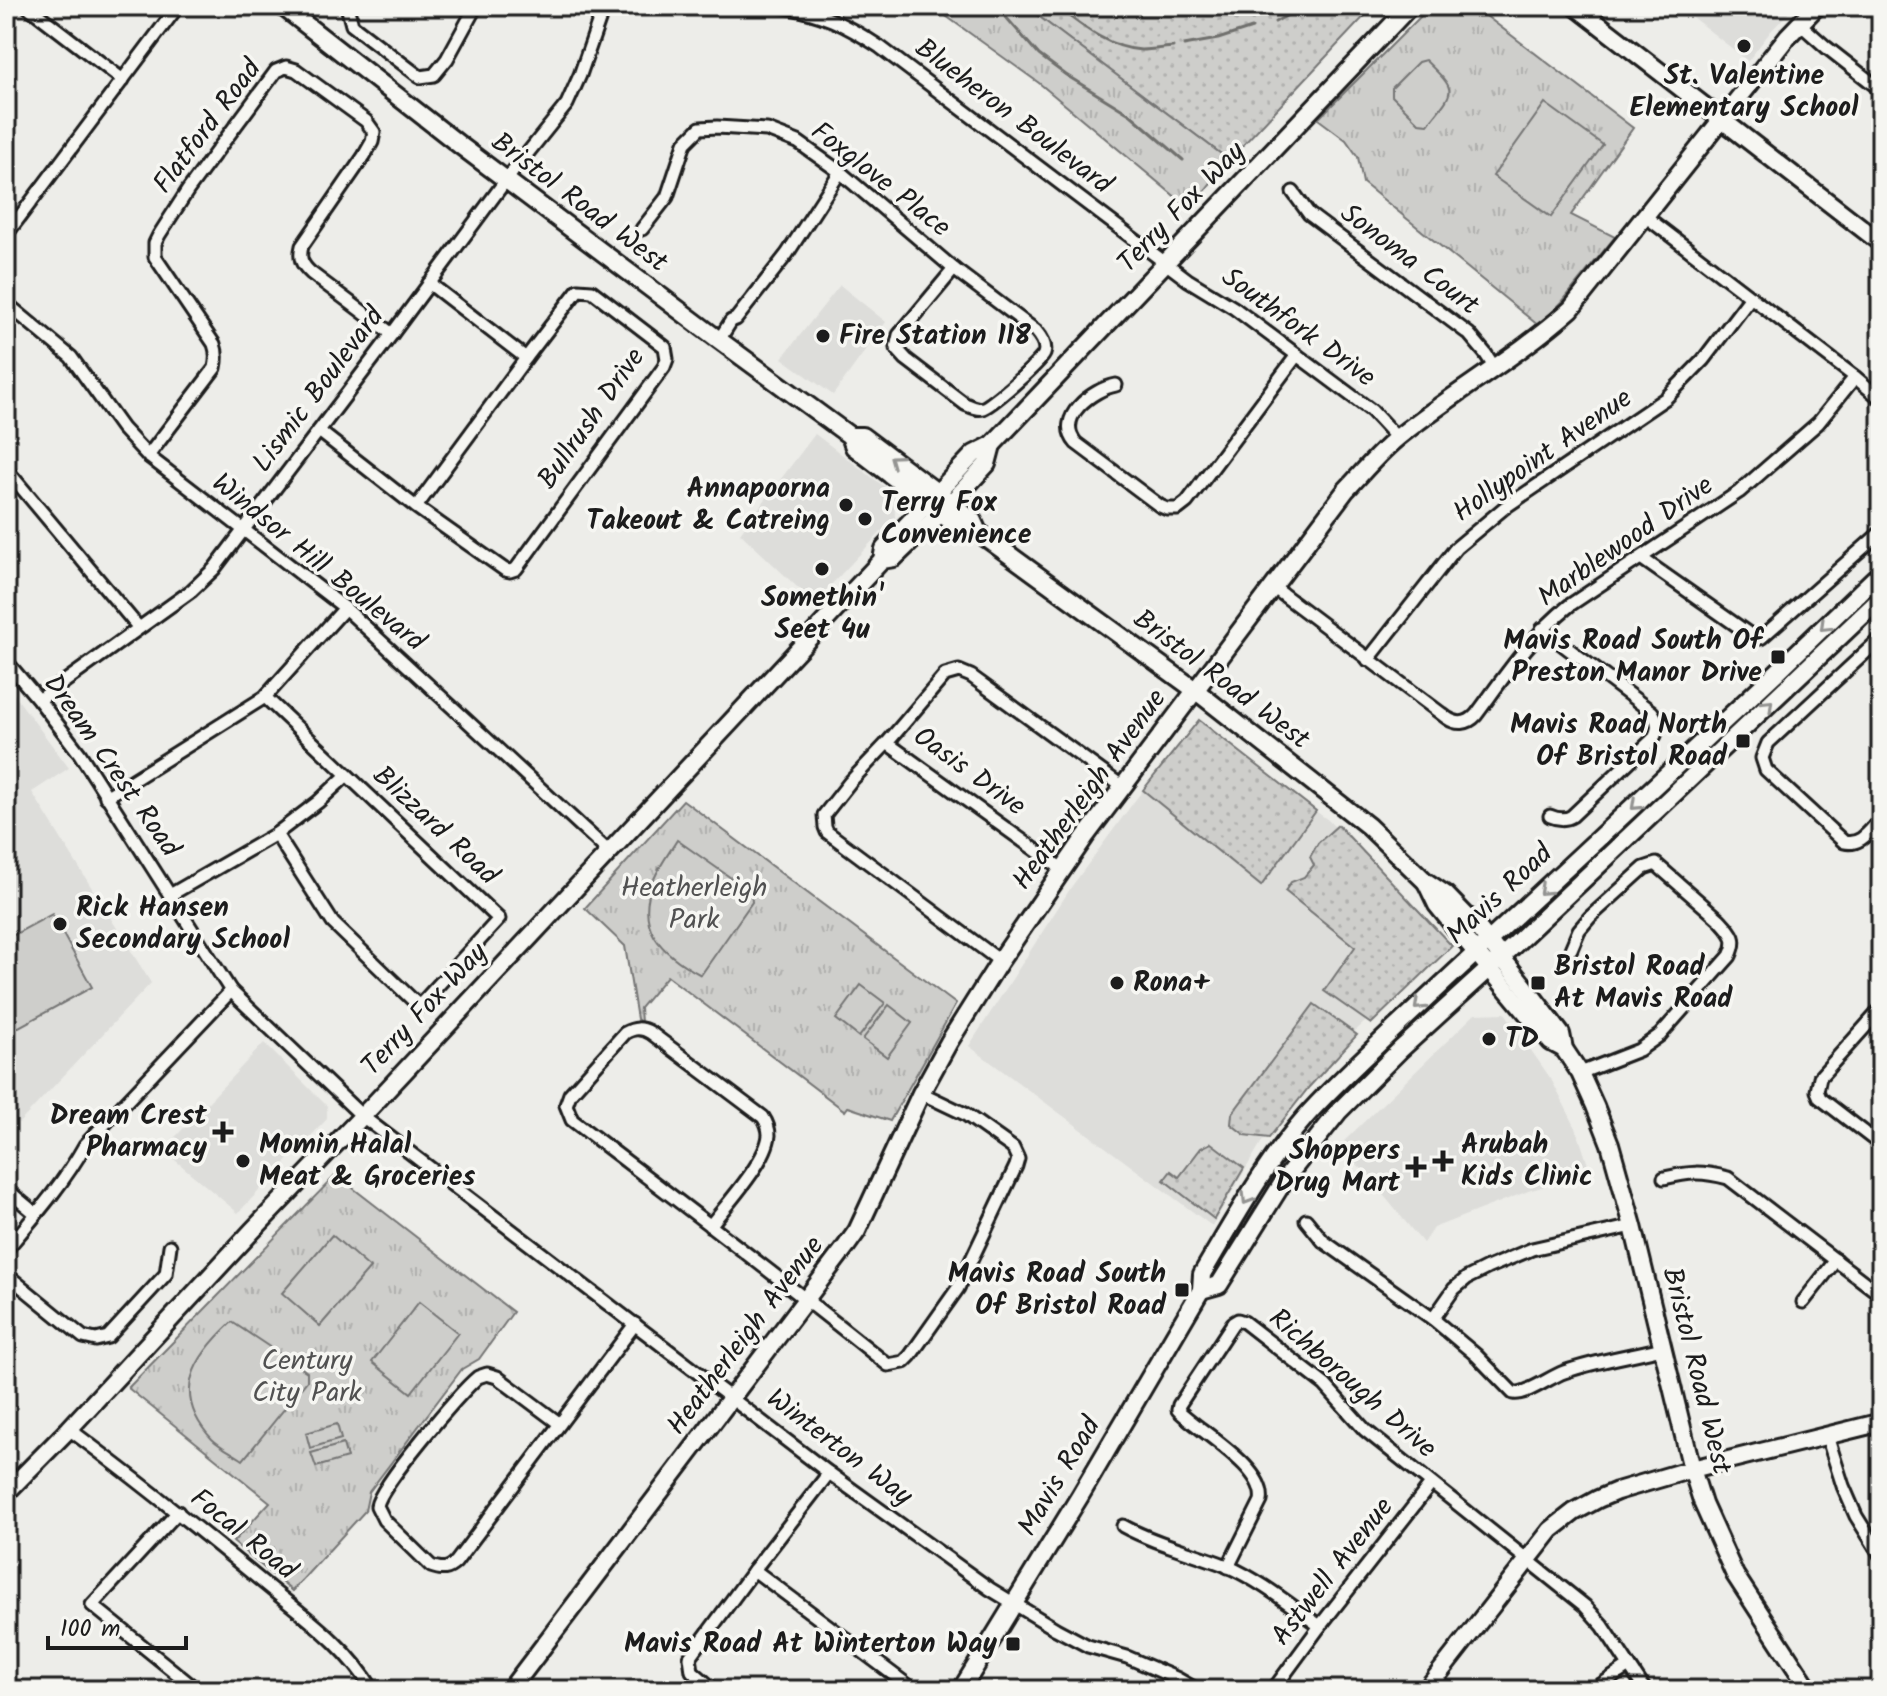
<svg xmlns="http://www.w3.org/2000/svg" width="1887" height="1696" font-family="Kalam,sans-serif">
  <style>
    .built { fill: #ddddda }
    .grass { fill: url(#grass-dots); stroke: #757574; stroke-width: 2 }
    .park { fill: url(#park-tufts); stroke: #757574; stroke-width: 2 }
    .pitch { fill: #cececb; stroke: #757574; stroke-width: 2 }
    .lines { fill: none; stroke-linecap: round; stroke-linejoin: round }
    .stream { stroke: #6f6f6d; stroke-width: 3 }
    .street-casing { stroke: #1c1c1c; stroke-width: 17 }
    .secondary-casing { stroke: #1c1c1c; stroke-width: 22 }
    .street { stroke: #f6f6f2; stroke-width: 11 }
    .secondary { stroke: #f6f6f2; stroke-width: 16 }
    .oneway { stroke: #949492 }
    .poi-dot { fill: #1c1c1c; stroke: #f6f6f2; stroke-width: 3 }
    .labels { text-anchor: middle; dominant-baseline: central; stroke-width: 7; stroke-linejoin: round; paint-order: stroke }
    .poi-label { font-size: 28px; font-weight: bold; fill: #1c1c1c; stroke: #f6f6f2; text-anchor: start }
    .street-label { font-size: 28px; fill: #1c1c1c; stroke: #f6f6f2 }
    .park-label { font-size: 28px; fill: #515151; stroke: #f6f6f2 }
  </style>
  <defs>
    <pattern id="grass-dots" width="8" height="8" patternUnits="userSpaceOnUse" patternTransform="scale(2)"><rect width="8" height="8" fill="#cececb"/><path d="M2 2h.1M6 6h.1" fill="none" stroke="#b0b0ae" stroke-width="1.8" stroke-linecap="round"/></pattern>
    <pattern id="park-tufts" width="24" height="20" patternUnits="userSpaceOnUse" patternTransform="scale(2)"><rect width="24" height="20" fill="#cececb"/><path d="M3 7l-1-3M5 7V3M7 7l1-3M15 17l-1-3M17 17v-4M19 17l1-3" fill="none" stroke="#b0b0ae"/></pattern>
  </defs>
  <rect width="100%" height="100%" fill="#edede9"/>
  <filter id="ink" filterUnits="userSpaceOnUse"><feTurbulence type="fractalNoise" baseFrequency=".0125" numOctaves="2"/><feDisplacementMap in="SourceGraphic" scale="16" xChannelSelector="R" yChannelSelector="G"/><feConvolveMatrix kernelMatrix="1 2 1 2 8 2 1 2 1" color-interpolation-filters="sRGB"/></filter>
  <g filter="url(#ink)">
    <g class="built">
      <path d="M1678 6H1795L1771 31 1748 61Z"/>
      <path d="M840 285 886 322 833 395 782 358Z"/>
      <path d="M815 434 894 494 895 517 814 603 740 533Z"/>
      <path d="M6 684 69 768 32 792 151 983 19 1123 6 1113Z"/>
      <path d="M1196 725 1328 820 1430 924 1427 965 1341 1044 1299 1089 1261 1143 1212 1226 969 1046 1072 886 1136 799Z"/>
      <path d="M1505 1013 1551 1079 1576 1128 1591 1174 1531 1190 1433 1228 1423 1243 1361 1168 1336 1149 1475 1014Z"/>
      <path d="M264 1043 327 1106V1119L238 1213 163 1150Z"/>
    </g>
    <g class="grass">
      <path d="M1025 6H1374L1229 160Z"/>
      <path d="M1199 720 1316 811 1261 886 1143 790Z"/>
      <path d="M1338 825 1452 946 1371 1024 1324 991 1355 947 1285 891 1291 882 1304 877 1314 865 1310 857 1318 843Z"/>
      <path d="M1314 1004 1357 1035 1309 1087 1269 1138 1245 1135 1231 1124 1232 1114Z"/>
      <path d="M1211 1143 1244 1168 1214 1219 1164 1180 1171 1171 1179 1177 1201 1148Z"/>
    </g>
    <g class="park">
      <path d="M932 6H1025L1229 160 1190 209 1039 83Z"/>
      <path d="M1431 6H1473L1633 128 1571 215 1615 237 1562 302 1539 326 1363 183 1358 157 1346 140 1318 119Z"/>
      <path d="M683 800 956 1004 890 1121 848 1107 845 1111 667 976 640 1008 641 1023 637 1019 625 946 585 908Z"/>
      <path d="M336 1175 513 1312 479 1359 462 1369 369 1492 365 1511 292 1591 233 1542 270 1502 128 1388Z"/>
    </g>
    <g class="pitch">
      <path d="M1425 60C1458 92 1456 89 1428 124L1419 123 1392 96V88L1418 62Z"/>
      <path d="M1545 103 1603 145 1551 217 1493 176Z"/>
      <path d="M677 840 751 892 752 902 701 975C660 953 634 927 654 879 660 865 669 853 677 840Z"/>
      <path d="M52 914 92 987 6 1034V939Z"/>
      <path d="M861 985 885 1003 859 1037 836 1019Z"/>
      <path d="M889 1005 912 1023 887 1057 863 1039Z"/>
      <path d="M332 1235 370 1268 320 1326 282 1293Z"/>
      <path d="M419 1302 458 1333 411 1393 372 1362Z"/>
      <path d="M232 1322 307 1372V1381L243 1460C233 1453 220 1447 212 1439 170 1394 194 1357 232 1322Z"/>
      <path d="M337 1424 341 1439 310 1448 306 1433Z"/>
      <path d="M343 1444 347 1458 316 1467 311 1453Z"/>
    </g>
    <g class="lines">
      <g class="stream">
        <path d="M993 6 1005 16 1039 55 1066 75 1131 115 1183 160"/>
        <path d="M1056 6C1081 25 1108 48 1141 50 1151 50 1162 48 1173 47"/>
        <path d="M1275 22 1304 6"/>
        <path d="M1184 45 1218 39 1252 28"/>
      </g>
      <g class="street-casing">
        <g id="street">
          <path d="M27 6 123 80"/>
          <path d="M781 6C822 13 845 24 880 47L1188 280 1234 308 1372 411 1397 438"/>
          <path d="M348 10 352 25 420 77 434 75 447 59 476 6"/>
          <path d="M1800 24 1826 47 1881 90"/>
          <path d="M1293 192 1309 214 1469 334 1485 353 1495 368"/>
          <path d="M1645 216 1855 377 1881 399"/>
          <path d="M642 229 667 197 685 143 700 128 717 127 767 130 798 142 840 172 954 269"/>
          <path d="M6 235 178 6"/>
          <path d="M954 269 1036 331C1042 338 1047 346 1044 354 1042 361 990 407 983 408 977 410 970 406 965 404L906 359 896 348 899 335Z"/>
          <path d="M429 283 526 358"/>
          <path d="M6 303 71 357 122 428 148 456 345 608 609 852"/>
          <path d="M719 340 731 321 736 319 787 254 840 172"/>
          <path d="M1116 385C1093 389 1054 418 1076 443L1160 506 1167 509H1178L1187 502 1297 355"/>
          <path d="M319 431 416 507 505 570 510 571 516 569 664 367 667 359 665 347 592 291 578 290 526 358 416 507"/>
          <path d="M148 456 215 368C217 359 217 352 214 344L155 257V243L159 235 188 190 276 71 286 67 296 70 366 121 374 132 372 142 364 156 302 246C299 258 301 264 311 273L392 334"/>
          <path d="M6 469 139 628"/>
          <path d="M1641 558 1749 634 1756 638H1761L1881 532"/>
          <path d="M1273 587 1447 718C1457 725 1468 724 1476 715 1505 676 1531 636 1570 605L1739 492 1818 423 1855 377"/>
          <path d="M1542 629 1652 712C1659 722 1659 729 1653 739L1572 816C1566 820 1557 819 1550 816"/>
          <path d="M1881 638 1768 743 1762 758 1766 770 1844 842C1861 846 1870 830 1881 819"/>
          <path d="M1368 660 1456 548 1504 508 1666 398 1703 360 1751 297"/>
          <path d="M6 661 39 700 80 754 231 991 362 1116 829 1473 990 1589 1056 1629 1088 1646 1127 1657 1176 1678 1197 1690"/>
          <path d="M265 697 499 919 419 1006 333 923 276 834"/>
          <path d="M39 700 191 591 214 569 392 334 506 180 567 104 580 75 604 6"/>
          <path d="M887 743 1062 869"/>
          <path d="M106 797 265 697 345 608"/>
          <path d="M170 895 276 834 318 802 347 775"/>
          <path d="M1571 949 1579 930 1590 917 1644 868 1656 864 1720 920C1733 934 1738 939 1730 956L1660 1035 1639 1050 1580 1073"/>
          <path d="M1000 961 827 832 825 827 824 815 850 782 887 743 945 675 959 671 971 676 1123 787"/>
          <path d="M1881 1009 1820 1077 1817 1091 1820 1098 1881 1145"/>
          <path d="M1664 1178C1690 1172 1701 1171 1728 1178L1881 1295"/>
          <path d="M6 1189 36 1214"/>
          <path d="M1306 1220 1323 1241 1433 1319 1476 1355 1513 1393C1525 1396 1550 1377 1564 1372 1595 1361 1630 1356 1662 1348"/>
          <path d="M710 1226C726 1205 767 1161 769 1135 769 1128 767 1123 763 1117L651 1033C641 1027 634 1028 625 1033L570 1094 566 1105 572 1120C678 1201 785 1281 888 1365L904 1362 910 1356 958 1288 1016 1166 1018 1159 1013 1148 965 1114 921 1093"/>
          <path d="M6 1250C34 1217 64 1183 85 1145L231 991"/>
          <path d="M6 1274 83 1337 96 1340 108 1337 166 1274 170 1246"/>
          <path d="M1803 1302 1836 1260"/>
          <path d="M1433 1319 1454 1289 1467 1278 1487 1268 1532 1249 1633 1226"/>
          <path d="M560 1424 497 1377 487 1374 478 1377C460 1392 380 1486 377 1506L384 1520 431 1566C442 1570 448 1570 456 1562L635 1324"/>
          <path d="M69 1429C136 1479 201 1531 265 1584 306 1618 345 1644 373 1690"/>
          <path d="M1827 1436 1843 1486 1856 1516 1881 1556"/>
          <path d="M178 1512 92 1605 197 1690"/>
          <path d="M1123 1526C1156 1544 1192 1552 1227 1566 1261 1581 1290 1605 1320 1626"/>
          <path d="M1228 1567 1261 1501C1267 1468 1198 1431 1178 1410L1179 1405 1233 1323 1238 1320 1244 1322 1325 1385 1365 1430 1585 1606 1603 1626 1645 1690"/>
          <path d="M754 1570 914 1690"/>
          <path d="M714 1690 692 1671 690 1657 754 1570 829 1473"/>
          <path d="M1273 1690 1320 1626 1431 1484"/>
          <path d="M1593 1690 1629 1666"/>
        </g>
      </g>
      <g class="secondary-casing">
        <g id="secondary">
          <path d="M282 6 461 146 719 340 850 436 854 447 965 532H978"/>
          <path d="M1575 6 1881 243"/>
          <path d="M850 436H862L951 503 973 521 978 532 1195 690 1368 826 1425 881 1446 895 1478 928 1526 988 1561 1034 1564 1049 1580 1073 1595 1106 1610 1144 1633 1226 1692 1469 1703 1504 1735 1575 1810 1690"/>
          <path d="M882 560 894 558 951 503 987 464 992 445"/>
          <path d="M1426 882 1437 905 1459 932 1551 1042 1564 1049"/>
          <path d="M1201 1290 1219 1285 1285 1179 1339 1111 1401 1049 1490 968 1881 598"/>
          <path d="M6 1493 69 1429 253 1230 372 1106 882 560 884 549 974 454 992 445 1410 6"/>
          <path d="M510 1690 847 1245 857 1231 921 1093 949 1042 1000 961 1085 837 1346 490C1364 471 1381 450 1402 434 1458 390 1518 356 1571 309L1788 36 1817 6"/>
          <path d="M961 1690 1080 1496 1201 1290 1202 1274C1234 1220 1265 1163 1307 1115 1334 1085 1365 1057 1394 1029L1777 672 1881 572"/>
          <path d="M1426 1690 1551 1530 1574 1512 1598 1499 1617 1491 1692 1469 1874 1424 1881 1421"/>
        </g>
      </g>
      <use href="#street" class="street"/>
      <use href="#secondary" class="secondary"/>
    </g>
    <defs><path id="oneway-chevron" d="M-2-3.5L2.5 0L-2 3.5" fill="none" stroke-width="1.6" stroke-linecap="round" stroke-linejoin="round" transform="scale(2)"/></defs>
    <g class="oneway">
      <use href="#oneway-chevron" transform="translate(895 460) rotate(-144)"/>
      <use href="#oneway-chevron" transform="translate(1825 626) rotate(136)"/>
      <use href="#oneway-chevron" transform="translate(1768 705) rotate(-44)"/>
      <use href="#oneway-chevron" transform="translate(1636 805) rotate(137)"/>
      <use href="#oneway-chevron" transform="translate(1544 890) rotate(137)"/>
      <use href="#oneway-chevron" transform="translate(1419 1005) rotate(137)"/>
      <use href="#oneway-chevron" transform="translate(1247 1199) rotate(121)"/>
    </g>
  </g>
  <g class="poi-dot">
    <circle cx="1744" cy="46" r="8"/>
    <circle cx="823" cy="336" r="8"/>
    <circle cx="846" cy="505" r="8"/>
    <circle cx="865" cy="519" r="8"/>
    <circle cx="822" cy="569" r="8"/>
    <rect x="1770" y="649" width="16" height="16" rx="4"/>
    <rect x="1735" y="733" width="16" height="16" rx="4"/>
    <circle cx="60" cy="924" r="8"/>
    <circle cx="1117" cy="983" r="8"/>
    <rect x="1530" y="975" width="16" height="16" rx="4"/>
    <circle cx="1489" cy="1039" r="8"/>
    <path d="M219 1120h8v8h8v8h-8v8h-8v-8h-8v-8h8z"/>
    <circle cx="243" cy="1161" r="8"/>
    <path d="M1439 1149h8v8h8v8h-8v8h-8v-8h-8v-8h8z"/>
    <path d="M1412 1155h8v8h8v8h-8v8h-8v-8h-8v-8h8z"/>
    <rect x="1174" y="1282" width="16" height="16" rx="4"/>
    <rect x="1005" y="1636" width="16" height="16" rx="4"/>
  </g>
  <g class="labels">
    <g class="poi-label">
      <text x="1744" y="76" text-anchor="middle">St. Valentine<tspan x="1744" dy="32">Elementary School</tspan></text>
      <text x="839" y="336">Fire Station 118</text>
      <text x="830" y="489" text-anchor="end">Annapoorna<tspan x="830" dy="32">Takeout &amp; Catreing</tspan></text>
      <text x="881" y="503">Terry Fox<tspan x="881" dy="32">Convenience</tspan></text>
      <text x="822" y="598" text-anchor="middle">Somethin'<tspan x="822" dy="32">Seet 4u</tspan></text>
      <text x="1762" y="641" text-anchor="end">Mavis Road South Of<tspan x="1762" dy="32">Preston Manor Drive</tspan></text>
      <text x="1727" y="725" text-anchor="end">Mavis Road North<tspan x="1727" dy="32">Of Bristol Road</tspan></text>
      <text x="76" y="908">Rick Hansen<tspan x="76" dy="32">Secondary School</tspan></text>
      <text x="1554" y="967">Bristol Road<tspan x="1554" dy="32">At Mavis Road</tspan></text>
      <text x="1133" y="983">Rona+</text>
      <text x="1505" y="1039">TD</text>
      <text x="207" y="1116" text-anchor="end">Dream Crest<tspan x="207" dy="32">Pharmacy</tspan></text>
      <text x="259" y="1145">Momin Halal<tspan x="259" dy="32">Meat &amp; Groceries</tspan></text>
      <text x="1461" y="1145">Arubah<tspan x="1461" dy="32">Kids Clinic</tspan></text>
      <text x="1400" y="1151" text-anchor="end">Shoppers<tspan x="1400" dy="32">Drug Mart</tspan></text>
      <text x="1166" y="1274" text-anchor="end">Mavis Road South<tspan x="1166" dy="32">Of Bristol Road</tspan></text>
      <text x="997" y="1644" text-anchor="end">Mavis Road At Winterton Way</text>
    </g>
    <g class="street-label">
      <text transform="translate(1013 117) rotate(37)">Blueheron Boulevard</text>
      <text transform="translate(208 127) rotate(-53)">Flatford Road</text>
      <text transform="translate(880 180) rotate(38)">Foxglove Place</text>
      <text transform="translate(579 203) rotate(37)">Bristol Road West</text>
      <text transform="translate(1182 208) rotate(-46)">Terry Fox Way</text>
      <text transform="translate(1409 260) rotate(37)">Sonoma Court</text>
      <text transform="translate(1298 328) rotate(36)">Southfork Drive</text>
      <text transform="translate(319 390) rotate(-53)">Lismic Boulevard</text>
      <text transform="translate(592 419) rotate(-55)">Bullrush Drive</text>
      <text transform="translate(1543 456) rotate(-35)">Hollypoint Avenue</text>
      <text transform="translate(1626 542) rotate(-35)">Marblewood Drive</text>
      <text transform="translate(318 563) rotate(39)">Windsor Hill Boulevard</text>
      <text transform="translate(1221 680) rotate(37)">Bristol Road West</text>
      <text transform="translate(111 766) rotate(55)">Dream Crest Road</text>
      <text transform="translate(969 772) rotate(36)">Oasis Drive</text>
      <text transform="translate(1090 790) rotate(-54)">Heatherleigh Avenue</text>
      <text transform="translate(435 826) rotate(43)">Blizzard Road</text>
      <text transform="translate(1500 895) rotate(-43)">Mavis Road</text>
      <text transform="translate(425 1010) rotate(-47)">Terry Fox Way</text>
      <text transform="translate(746 1336) rotate(-53)">Heatherleigh Avenue</text>
      <text transform="translate(1696 1371) rotate(76)">Bristol Road West</text>
      <text transform="translate(1352 1384) rotate(41)">Richborough Drive</text>
      <text transform="translate(839 1448) rotate(37)">Winterton Way</text>
      <text transform="translate(1060 1477) rotate(-59)">Mavis Road</text>
      <text transform="translate(243 1535) rotate(39)">Focal Road</text>
      <text transform="translate(1333 1572) rotate(-52)">Astwell Avenue</text>
    </g>
    <g class="park-label">
      <text x="694" y="888">Heatherleigh<tspan x="694" dy="32">Park</tspan></text>
      <text x="307" y="1361">Century<tspan x="307" dy="32">City Park</tspan></text>
    </g>
  </g>
  <rect width="1887" height="1696" fill="none" stroke="#f6f6f2" stroke-width="32"/>
  <rect x="16" y="16" width="1855" height="1664" fill="none" stroke="#1c1c1c" stroke-width="3" filter="url(#ink)"/>
  <path d="M48 1636v12h138v-12" fill="none" stroke="#1c1c1c" stroke-width="4"/>
  <text x="60" y="1636" font-size="24" fill="#1c1c1c" stroke="#f6f6f2" stroke-width="6" paint-order="stroke">100 m</text>
</svg>
